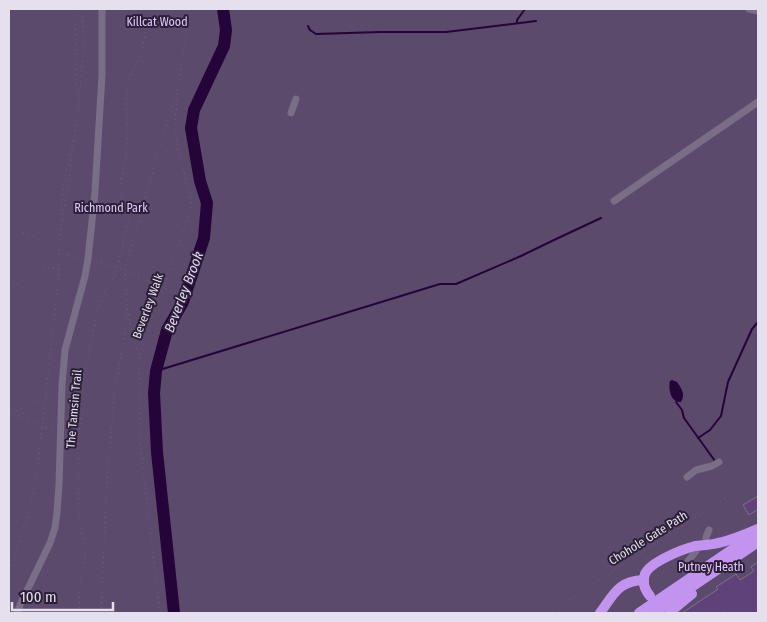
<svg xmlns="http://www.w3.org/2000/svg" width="767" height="622" font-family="'Fira Sans Condensed',sans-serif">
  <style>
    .green { fill: #5b4a6c }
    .water { fill: #240439 }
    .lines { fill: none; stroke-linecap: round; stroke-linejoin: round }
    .stream { stroke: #240439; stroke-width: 2 }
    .river { stroke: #240439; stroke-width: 12 }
    .building { fill: #60427b; stroke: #7e718c }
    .path { stroke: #6c6276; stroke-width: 1; stroke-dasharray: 1 4; stroke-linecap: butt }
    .minor { stroke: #7a6d88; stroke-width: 7 }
    .highway { stroke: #c393f0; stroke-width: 10 }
    .labels { text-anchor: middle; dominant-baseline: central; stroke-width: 4; stroke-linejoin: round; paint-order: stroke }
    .park-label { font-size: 12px; fill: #e2c9fd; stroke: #2a1f36 }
    .street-label { font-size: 12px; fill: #e6dfee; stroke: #2a1f36 }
    .water-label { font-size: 14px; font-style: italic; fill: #e5d4f7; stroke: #2a1f36 }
  </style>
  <rect width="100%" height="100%" fill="#342940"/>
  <rect class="green" x="9" y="9" width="749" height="604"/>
  <path class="water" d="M672 380 677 382C681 388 686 394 681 402 671 403 668 389 670 381Z"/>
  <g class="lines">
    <g class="stream">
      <path d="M517 23V20L525 9"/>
      <path d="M308 26 310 30 316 34 380 32H446L536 21"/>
      <path d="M156 371 440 284H456L521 256 554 240 601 218"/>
      <path d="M676 402 682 410 684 418 715 461"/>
      <path d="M698 438 710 430 721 416 728 382 752 329 758 322"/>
    </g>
    <path class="river" d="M174 613 157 452 154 393 156 371 167 330 183 302 204 238 207 203 200 181 191 128 194 110 224 46 226 30 223 9"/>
  </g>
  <g class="building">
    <path d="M758 496V509L749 515 743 505Z"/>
    <path d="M758 562V613H682L718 589 716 587 736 574 740 580 754 571 751 567Z"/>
  </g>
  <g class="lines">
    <g class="path">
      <path d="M74 9 76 36V87L79 100"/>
      <path d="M62 220C58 208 70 150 74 136"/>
      <path d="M9 227 33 236 48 247 59 253 82 258"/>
      <path d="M96 261 125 270 164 288 190 298"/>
      <path d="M9 289 41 269 60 267"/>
      <path d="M127 305 125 270 163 135 176 97"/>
      <path d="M127 309 138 356"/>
      <path d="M9 412 42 426 55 429"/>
      <path d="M11 412C22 410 31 401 43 399"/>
      <path d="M9 575 32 499 37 472 59 275V241L69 179 79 102 84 41 82 9"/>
      <path d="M713 593 726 613"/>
      <path d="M80 613 79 592 85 559V546L79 519 78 494V437L84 404 82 392 83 377 91 345 97 310 104 293 116 274 129 219 122 194 121 180 126 155 128 137 126 98 129 78 142 53 146 24 154 9"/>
      <path d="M101 613 107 479 115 387 125 334 127 306"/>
      <path d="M160 613 140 443 139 358 182 234 192 203 178 150 175 128 177 94 189 9"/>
      <path d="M548 613 758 477"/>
    </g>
    <g class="minor">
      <path d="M749 9 758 11"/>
      <path d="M291 113 296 99"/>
      <path d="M614 201 758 102"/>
      <path d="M687 477 696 470 712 466 719 462"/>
      <path d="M706 545V537L709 530"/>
      <path d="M688 561 696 551 695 546"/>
      <path d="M17 613 20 605 50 543 55 528 57 512 59 485 62 385 65 350 85 276 88 259 95 192 102 75V9"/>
    </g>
    <g class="highway">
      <path d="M650 596C645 590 642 582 645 574 650 562 683 549 695 546 703 545 711 545 718 543 732 540 745 534 758 529"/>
      <path d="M600 613C614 594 618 581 644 580"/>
      <path d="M639 613 755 534"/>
      <path d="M653 613 758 542"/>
      <path d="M669 613 692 594"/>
    </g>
  </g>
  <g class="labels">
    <g class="park-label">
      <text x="157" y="22">Killcat Wood</text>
      <text x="111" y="208">Richmond Park</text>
      <text x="711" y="567">Putney Heath</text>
    </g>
    <g class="street-label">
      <text transform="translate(148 306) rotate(-70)">Beverley Walk</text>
      <text transform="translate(74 409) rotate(-85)">The Tamsin Trail</text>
      <text transform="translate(648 538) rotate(-32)">Chohole Gate Path</text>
    </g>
    <g class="water-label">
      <text transform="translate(184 292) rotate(-69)">Beverley Brook</text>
    </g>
  </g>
  <rect width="767" height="622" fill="none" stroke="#e6dfee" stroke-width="20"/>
  <path d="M12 602v8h101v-8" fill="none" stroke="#e6dfee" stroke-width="2.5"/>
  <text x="20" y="602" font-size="15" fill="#e6dfee" stroke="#2a1f36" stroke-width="4" paint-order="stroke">100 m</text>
</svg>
